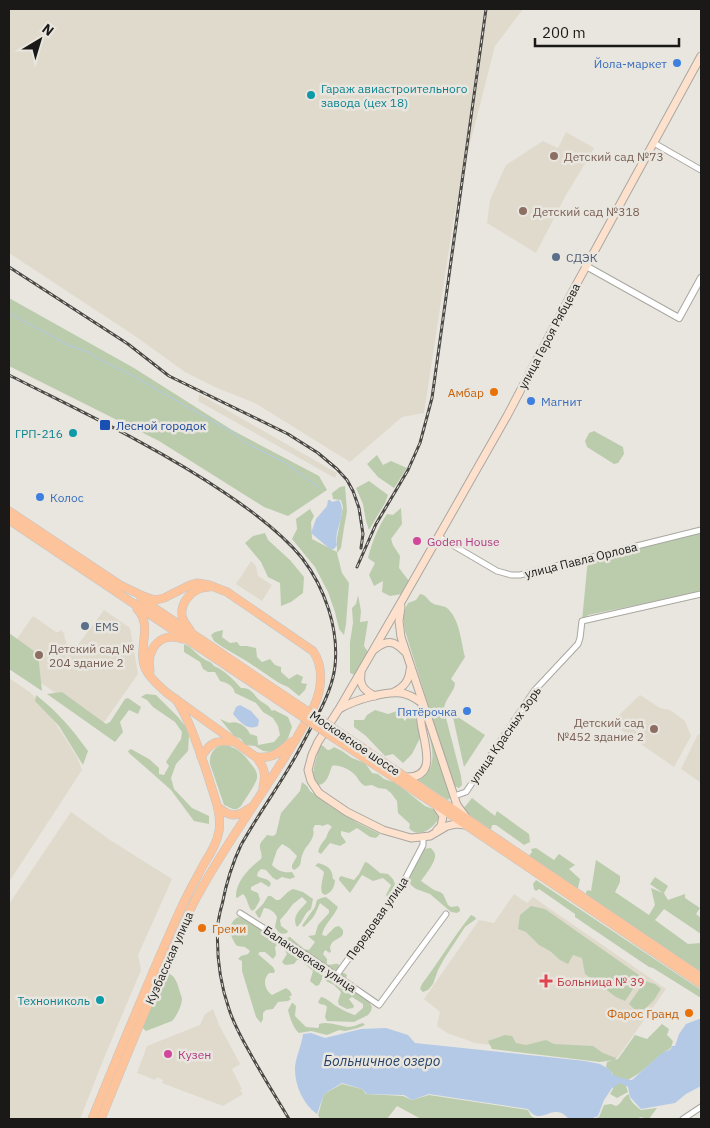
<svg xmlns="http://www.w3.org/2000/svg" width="710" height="1128" font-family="'IBM Plex Sans',sans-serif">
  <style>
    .built { fill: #dfdacc }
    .green { fill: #bbccad }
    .water { fill: #b3c9e6 }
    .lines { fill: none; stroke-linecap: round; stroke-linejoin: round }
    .stream { stroke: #b3c9e6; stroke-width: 1 }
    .minor-casing { stroke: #aaa7a1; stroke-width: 7 }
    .tertiary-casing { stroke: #aaa7a1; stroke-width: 8 }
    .secondary-casing { stroke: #aaa7a1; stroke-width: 9 }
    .primary-casing { stroke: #c3c3c3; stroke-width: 9 }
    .minor { stroke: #fff; stroke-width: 5 }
    .tertiary { stroke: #fff; stroke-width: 6 }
    .secondary { stroke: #fee1cd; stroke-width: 7 }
    .primary { stroke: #fdc49b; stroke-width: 8 }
    .rail-casing { stroke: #4a4946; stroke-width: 3 }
    .rail { stroke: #e9e6df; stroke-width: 1; stroke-dasharray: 4; stroke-linecap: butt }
    .primary-bridge-casing { stroke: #c3c3c3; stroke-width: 9; stroke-linecap: butt }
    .primary-bridge { stroke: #fdc49b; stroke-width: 8 }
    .shop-dot { fill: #3f7fe0; stroke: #e9e6df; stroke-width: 2 }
    .culture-dot { fill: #0f9aa8; stroke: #e9e6df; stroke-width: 2 }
    .education-dot { fill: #8d6e63; stroke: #e9e6df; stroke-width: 2 }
    .service-dot { fill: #5c6f8a; stroke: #e9e6df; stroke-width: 2 }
    .food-dot { fill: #e8710a; stroke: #e9e6df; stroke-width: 2 }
    .transit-dot { fill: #1a4fb4; stroke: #e9e6df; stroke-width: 2 }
    .hotel-dot { fill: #d1479c; stroke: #e9e6df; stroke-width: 2 }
    .health-dot { fill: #e0444e; stroke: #e9e6df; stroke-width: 2 }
    .labels { text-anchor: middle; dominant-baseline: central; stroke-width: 5; stroke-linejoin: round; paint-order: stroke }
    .shop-label { font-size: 12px; fill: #366cbe; stroke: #e9e6df; text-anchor: end }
    .culture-label { font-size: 12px; fill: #0d838f; stroke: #e9e6df; text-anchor: end }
    .education-label { font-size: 12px; fill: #785e54; stroke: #e9e6df; text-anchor: start }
    .service-label { font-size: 12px; fill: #4e5e75; stroke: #e9e6df; text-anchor: start }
    .street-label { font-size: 12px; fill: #1a1917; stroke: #e9e6df }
    .food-label { font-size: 12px; fill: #c56008; stroke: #e9e6df; text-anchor: end }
    .transit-label { font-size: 12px; fill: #164399; stroke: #e9e6df; text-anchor: start }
    .hotel-label { font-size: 12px; fill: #b23c85; stroke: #e9e6df; text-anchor: start }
    .health-label { font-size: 12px; fill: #be3a42; stroke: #e9e6df; text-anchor: start }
    .water-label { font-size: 14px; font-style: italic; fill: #26436b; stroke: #e9e6df }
  </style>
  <rect width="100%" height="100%" fill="#e9e6df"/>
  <g class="built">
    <path d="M9 9H523L495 46 463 171 453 223 424 413 402 417 350 462 255 403 217 388 185 372 135 336 9 253Z"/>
    <path d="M566 132 594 148 565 197 536 253 487 223 490 200 506 165 543 141 558 148Z"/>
    <path d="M199 394 337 473 335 478 198 401Z"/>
    <path d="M251 561 256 566 258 576 272 585 262 601 236 584Z"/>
    <path d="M104 610 130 628 138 674 102 725 9 661V650L33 616 56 632H59L60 630 65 634 64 635 67 645 74 650Z"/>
    <path d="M9 678 31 693 56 724 77 757 82 770 9 882Z"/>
    <path d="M640 695 660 708 670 710 685 721 691 736 674 767 611 723Z"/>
    <path d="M698 734 701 736V783L681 769Z"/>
    <path d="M71 812 110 840 172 879 138 955 141 970 106 1053 80 1119H9V904Z"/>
    <path d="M514 894 527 903 533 897 666 989 615 1061 475 1043 447 1033 437 1026 440 1012 424 999 479 920 494 923Z"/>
    <path d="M213 1009 219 1025 240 1064 232 1069 242 1089 240 1090 243 1094 223 1106 162 1083 163 1080 157 1077 155 1080 137 1073 147 1046 200 1025 205 1014Z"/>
  </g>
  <g class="green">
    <path d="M9 298 134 368 232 430 319 476 327 490 288 516 264 507 159 441 9 366Z"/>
    <path d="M594 431 623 447 624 454 618 463 614 464 587 447 585 441 589 433Z"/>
    <path d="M377 455 383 465 391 461 407 468 394 488 378 477 367 464Z"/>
    <path d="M369 481 388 495 385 503 369 530 366 521 363 504 356 488Z"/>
    <path d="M345 486 347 511 344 528 341 548 337 553 342 573 349 583 346 624 344 635 339 629 335 612 328 592 315 567 292 539 297 529 296 519 310 509 314 516 311 522 312 539 337 552V538L343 507 341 500 333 499 332 493 340 487Z"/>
    <path d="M401 508 402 524 391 539 393 545 400 556 399 568 409 581 402 594 390 596 382 592 383 581 374 586 369 575 375 563 368 558C372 542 378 527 387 514L393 515Z"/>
    <path d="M701 529V592L588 615 582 621 588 558Z"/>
    <path d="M265 533 268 540 290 560 304 577 303 593 291 602 281 606 280 583 268 577 261 562 245 543 253 536Z"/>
    <path d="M420 594C427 595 427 600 432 603 437 606 443 605 447 608 460 619 461 642 465 657L451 679 455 683C455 692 444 699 444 710L461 776 462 785 459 788 454 786 452 781 405 631C403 621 403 612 408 603L416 600Z"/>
    <path d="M358 595 361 611 360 622 368 621 364 646 368 652 355 675 350 673V642L353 623 352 608 356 604Z"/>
    <path d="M223 630 222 637 230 643 237 642 240 646H247L256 648 257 657 262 662 270 659 275 665 281 667V672L289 679 297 674 303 677 301 683 307 684 305 690 299 696 288 687 279 683 248 662 221 646 214 641 211 635 215 632Z"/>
    <path d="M9 633 38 654 42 691 9 669Z"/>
    <path d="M184 644C192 647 197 655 204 659 209 662 211 661 214 666 224 670 234 680 241 688 253 687 254 697 262 702 268 706 268 705 272 711L274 710 288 717 292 727 288 738 280 748 271 752 263 751 255 746 245 745 241 739 234 736 220 719 229 723C237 720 247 726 250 734L257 736 258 745 274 742 280 735 278 726 273 718 263 712 256 703 235 693C233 685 227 683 220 681L215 672H208L203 669 200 662 184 652Z"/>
    <path d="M62 692 106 724 110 722 125 699 128 698 141 707 138 714 129 710 120 722 123 732 115 742 47 694Z"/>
    <path d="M146 694 156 695 178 717 186 727 189 736 188 751 176 764 171 778 174 789 192 808 209 816V824L194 821 171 790 153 774 129 753 128 751 131 749 149 759 159 768V774L164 775 169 766 166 762 181 739 182 732 175 722 153 707 147 700 141 697Z"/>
    <path d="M36 695C58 712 72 729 88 751L83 765 59 726 35 701Z"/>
    <path d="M412 709 416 719 420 738 412 754 403 763 393 754 385 756 366 736 354 727V720H364L367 715 375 710 388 714 397 711 405 721Z"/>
    <path d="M452 713 485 735 464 767Z"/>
    <path d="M425 722 450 795V798L448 800 446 799 416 779C421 777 426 775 429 770 437 756 429 736 425 722Z"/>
    <path d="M222 745C233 745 242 752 248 760 252 766 258 770 257 778 255 786 245 799 241 806 234 813 231 807 224 805L210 764C209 755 213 748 222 745Z"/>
    <path d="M321 745C327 747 326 754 334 747L342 751 352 758 365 763 372 773 378 774 384 779 396 783 425 806 436 810 440 815C436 827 419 840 409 828L410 824 398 813 397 801 391 793 386 789 378 788 372 785 365 786C360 783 359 780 356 776 351 770 339 764 332 766 329 773 328 783 319 785 316 783 315 782 314 779 311 772 318 752 321 745Z"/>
    <path d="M302 782 307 786 310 791 332 807 358 823 380 834 376 838 370 837 357 828 349 833 341 831V835L346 842 345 843 340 846 330 843 321 854 318 852C320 845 322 843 326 838 328 833 328 831 332 827L328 824 322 826 320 825H315C311 831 315 830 313 836 311 843 305 847 303 853 299 861 304 865 294 870L292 868V865L297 856 289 848 282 844 277 850 272 865C278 871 283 873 292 872L295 877 290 879 282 877 277 880 273 878 266 870 261 869 258 872 257 876C262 879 269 878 271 884L269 887 261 882 251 887V890L258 893 260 900 255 909 252 911C247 905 248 899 243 894L237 898 236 897C235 882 250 867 261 859 263 854 259 849 260 845 261 841 265 838 267 835L273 836 276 834 281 813 300 791Z"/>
    <path d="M472 798 495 816 497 811 529 834 530 842 524 845 496 825H492L491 830 464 812 463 809Z"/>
    <path d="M431 848C433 851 435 852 435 855 436 862 425 875 421 881L434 890 440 892 443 894 448 905 451 907 458 906 460 909V911L457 913 451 912 430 894 416 889 411 885 408 879 422 849Z"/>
    <path d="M536 848 554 860 559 854 575 865 569 869 580 879 578 888 575 889 528 857 532 852 531 849Z"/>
    <path d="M596 860 620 876V882L615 892 649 915 655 905 651 888 663 893 650 884 655 877 668 886 664 893 665 895 668 900 685 894V898L700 908 696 914 701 918V934L664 909 655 920 688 944 701 943V973L586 896V892L588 890 591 891Z"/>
    <path d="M365 862 368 863 380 873 388 874 393 879 395 884 389 896 387 897 386 895 391 885 383 878 373 881 362 875 350 893 339 880V878L341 876 354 880 359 874Z"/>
    <path d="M318 863C328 866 332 868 333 879L335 880C335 887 331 893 325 895L322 893C320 886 323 879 324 872L318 867 315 866Z"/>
    <path d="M536 880 701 990V998L653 968 649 967 575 917V914L539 889 536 891 534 889 533 884Z"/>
    <path d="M293 889 303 892 313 899 311 909C304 913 303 922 297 927 291 916 301 909 307 902L302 897 293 904 287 912 280 920 281 926 288 931 287 933C280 935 278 932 275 927L277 917C275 912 269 908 264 908L260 918 258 917 255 912 263 904 268 896H271L276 900H279C284 897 287 891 293 889Z"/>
    <path d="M326 897 338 907C334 917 324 924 322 935L326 936 335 927 339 926 343 930V934C339 941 332 938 330 948L331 951 330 953 325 950 323 954 327 959V964C331 966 334 963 338 964L340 967 337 971H335L311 955 306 954 305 956 306 959 320 968 323 977 319 985 316 986 310 981 313 971 300 960H297L294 964 285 965 282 962 287 954 284 949 280 946C280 941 286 938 290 937L304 949 309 950 315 942 308 936 315 935 318 925 329 913V910L320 903C314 917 315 916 304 927L302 926 303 924 315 907 317 900 321 898Z"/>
    <path d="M531 906 545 909 639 975 635 986 625 1001 616 997 585 974 582 958 573 955 568 964 560 960 550 951 539 945 526 932 518 929 520 915Z"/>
    <path d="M471 915 475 917 476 919 465 927 444 959 438 970 433 984 428 990 423 992 420 989 422 984C439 962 453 937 471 915Z"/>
    <path d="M238 917C249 919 254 925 263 931 268 936 274 937 279 943L275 947 276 955 273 959 265 952H260L258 954 273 967 275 971 274 973H269C262 980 265 990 272 995L286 988 290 991 292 995 289 997 291 999 288 1001 278 1002 273 1009 266 1010 263 1013V1019L261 1023 256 1017 242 971V961L238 959 241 956 248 954 250 951 245 947 237 946C230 937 226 924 238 917Z"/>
    <path d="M165 973C177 973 178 988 182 998 182 1005 177 1016 172 1021L146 1031 143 1028V1025Z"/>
    <path d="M341 973H344L347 975 345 982 352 991 368 1000 372 1007 371 1011 368 1015 354 1022 327 1021 325 1017 327 1007 325 1005 320 1004 318 1002 321 997C327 998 331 1003 336 1006 341 1009 350 1014 355 1015L363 1008V1004L352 997 349 999 354 1006 353 1008 347 1009 339 1005 338 1001 341 992 334 985 326 981 329 976H339Z"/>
    <path d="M645 981 655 984 661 989 654 1000 645 1009H634L629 1004Z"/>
    <path d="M292 1003H293L296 1006 295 1016 306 1027 318 1028 319 1027V1024C328 1021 339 1026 348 1027 353 1027 358 1024 363 1023L365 1025 358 1028 345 1031 339 1030 327 1035 311 1031 299 1033C293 1028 290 1018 288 1010Z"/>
    <path d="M662 1024 669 1029 667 1035 673 1041 671 1048C654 1057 643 1075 624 1081L628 1092 617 1098 610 1094 613 1089V1074L606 1067 607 1062 613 1060 600 1062 492 1049 488 1041 505 1035 512 1036 516 1043 526 1045 546 1040 554 1044 593 1046 603 1053 616 1058 615 1060 618 1059 635 1035 647 1039Z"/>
    <path d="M342 1084 362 1089 366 1094 403 1096 412 1100 429 1095 528 1110 531 1116 536 1119H421L397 1106 387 1119H320L318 1115 324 1094Z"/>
    <path d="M629 1094C629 1101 636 1106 641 1110L657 1108 649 1119 640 1117 638 1119H593L599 1117 604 1105 611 1104 616 1106C623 1103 621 1098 629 1094Z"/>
  </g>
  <g class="water">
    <path d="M328 500H330L332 502 339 500C348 514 333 530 337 545L334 549H330L311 533 316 519 327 506Z"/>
    <path d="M240 705 251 711 259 720 258 726C247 731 240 722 233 714L236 707Z"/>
    <path d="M699 1019H701V1086L686 1094 675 1103 641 1109 630 1097 628 1087 620 1083 612 1088 604 1100 598 1116 590 1119H569C552 1100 542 1128 528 1109L429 1094 412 1100 404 1095 367 1094 362 1089 342 1083 324 1094 317 1114C303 1104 295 1086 295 1069 295 1058 302 1045 303 1034L311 1033 325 1038 361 1029 386 1028 408 1035 415 1043 585 1061 600 1064 609 1069 613 1075 621 1078 632 1080 662 1053 671 1049 672 1046H675L679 1034 686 1024Z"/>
  </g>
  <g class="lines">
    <path class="stream" d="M9 313 68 345 88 352 104 362 124 371 232 432 246 443 284 462 320 488"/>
    <g class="minor-casing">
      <g id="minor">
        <path d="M654 143 701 170"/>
        <path d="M439 537 497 571 511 575H520L701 530"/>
        <path d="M454 796 466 792 534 691 578 644 580 638 582 621 701 594"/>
        <path d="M240 913 308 956 379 1005 446 914"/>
        <path d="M336 976 403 883 423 845V837"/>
        <path d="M683 1119 701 1107"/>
      </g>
    </g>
    <g class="tertiary-casing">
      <path id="tertiary" d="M586 266 679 318 701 278"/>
    </g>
    <g class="secondary-casing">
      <g id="secondary">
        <path d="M401 607 399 621 401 637 457 805 465 816"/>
        <path d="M375 649C386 640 394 640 404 651"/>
        <path d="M361 674C359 686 365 691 375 696"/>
        <path d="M394 692C404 687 409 681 410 670"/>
        <path d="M341 708C355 700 385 691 401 693 409 694 415 698 422 703"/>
        <path d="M405 777C440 779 423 741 421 722 420 717 421 711 422 706"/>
        <path d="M437 807 443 816 441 826 437 830"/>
        <path d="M466 825 456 824 447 826 430 836 411 838 383 830 347 812 319 793 311 781 308 770 312 755 318 742 339 709 404 597 507 416 576 285 701 56"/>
      </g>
    </g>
    <g class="primary-casing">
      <g id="primary">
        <path d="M9 511 123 587"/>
        <path d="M9 520 291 709"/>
        <path d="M141 599 295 703"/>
        <path d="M137 609C154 626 136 650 146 670 150 678 159 686 167 693L256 757C265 768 266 774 263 788"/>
        <path d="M190 630C187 626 183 621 182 616 180 601 194 587 209 587"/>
        <path d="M150 671C146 649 160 631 183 639"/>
        <path d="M339 732 701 977"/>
        <path d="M334 738 445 811 701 984"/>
        <path d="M201 757C211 741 217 740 235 742"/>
        <path d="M256 757C272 759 279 753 291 742"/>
        <path d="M218 807C230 817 236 818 250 808"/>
        <path d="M92 1119C121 1048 150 976 182 906 189 891 197 877 205 862 211 853 217 843 219 831 222 812 213 794 208 776 199 750 191 723 176 699"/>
        <path d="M101 1119C125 1060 149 999 176 941 184 925 190 908 199 893 228 840 265 791 296 739 302 728 309 717 314 706 322 689 324 667 313 651L227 592 209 585 197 583 190 585 164 598 156 600 151 599 143 596 120 585"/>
      </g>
    </g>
    <use href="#minor" class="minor"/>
    <use href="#tertiary" class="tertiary"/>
    <use href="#secondary" class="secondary"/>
    <use href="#primary" class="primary"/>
    <g class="rail-casing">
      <g id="rail">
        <path d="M9 267 128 344 169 376 288 434 318 453 337 469 347 480 353 491 359 508 363 534 361 548"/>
        <path d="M9 375C82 412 157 447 225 493 252 511 281 532 302 558 325 588 339 629 335 666 333 685 324 704 315 720 306 737 297 755 287 771 272 796 255 820 241 845 232 864 226 884 222 905 220 911 219 917 218 923 216 952 220 983 229 1009 234 1025 242 1039 250 1053 262 1075 276 1097 289 1119"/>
        <path d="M357 567 376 524 408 470 420 443 432 398 486 9"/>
      </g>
    </g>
    <use href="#rail" class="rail"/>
    <g class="primary-bridge-casing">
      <g id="primary-bridge">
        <path d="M295 703 339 732"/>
        <path d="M291 709 334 738"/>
      </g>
    </g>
    <use href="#primary-bridge" class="primary-bridge"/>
  </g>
  <g class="shop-dot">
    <circle cx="677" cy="63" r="5"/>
    <circle cx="531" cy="401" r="5"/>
    <circle cx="40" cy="497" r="5"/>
    <circle cx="467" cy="711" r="5"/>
  </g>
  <g class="culture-dot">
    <circle cx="311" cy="95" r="5"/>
    <circle cx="73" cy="433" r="5"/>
    <circle cx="100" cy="1000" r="5"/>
  </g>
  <g class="education-dot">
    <circle cx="554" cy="156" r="5"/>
    <circle cx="523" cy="211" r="5"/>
    <circle cx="39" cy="655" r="5"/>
    <circle cx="654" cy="729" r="5"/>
  </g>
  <g class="service-dot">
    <circle cx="556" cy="257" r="5"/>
    <circle cx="85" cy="626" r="5"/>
  </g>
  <g class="food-dot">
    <circle cx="494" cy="392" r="5"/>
    <circle cx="202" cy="928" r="5"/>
    <circle cx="689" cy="1013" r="5"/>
  </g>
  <rect class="transit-dot" x="99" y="419" width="12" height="12" rx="2.5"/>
  <g class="hotel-dot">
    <circle cx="417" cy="541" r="5"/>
    <circle cx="168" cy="1054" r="5"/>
  </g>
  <path class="health-dot" d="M543.5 973.5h5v5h5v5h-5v5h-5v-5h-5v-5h5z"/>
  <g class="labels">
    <g class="shop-label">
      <text x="667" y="63">Йола-маркет</text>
      <text x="541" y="401" text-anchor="start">Магнит</text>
      <text x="50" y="497" text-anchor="start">Колос</text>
      <text x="457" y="711">Пятёрочка</text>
    </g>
    <g class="culture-label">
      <text x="321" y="88" text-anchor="start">Гараж авиастроительного<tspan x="321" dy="14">завода (цех 18)</tspan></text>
      <text x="63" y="433">ГРП-216</text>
      <text x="90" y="1000">Технониколь</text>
    </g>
    <g class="education-label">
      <text x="564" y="156">Детский сад №73</text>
      <text x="533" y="211">Детский сад №318</text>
      <text x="49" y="648">Детский сад №<tspan x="49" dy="14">204 здание 2</tspan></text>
      <text x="644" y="722" text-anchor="end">Детский сад<tspan x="644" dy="14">№452 здание 2</tspan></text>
    </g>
    <g class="service-label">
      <text x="566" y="257">СДЭК</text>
      <text x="95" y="626">EMS</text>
    </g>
    <g class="street-label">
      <text transform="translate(549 336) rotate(-62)">улица Героя Рябцева</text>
      <text transform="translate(581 560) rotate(-14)">улица Павла Орлова</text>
      <text transform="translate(505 735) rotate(-55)">улица Красных Зорь</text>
      <text transform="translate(355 743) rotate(34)">Московское шоссе</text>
      <text transform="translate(377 918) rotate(-55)">Передовая улица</text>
      <text transform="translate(169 958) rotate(-66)">Кузбасская улица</text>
      <text transform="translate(310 959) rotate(34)">Балаковская улица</text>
    </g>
    <g class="food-label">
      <text x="484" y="392">Амбар</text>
      <text x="212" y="928" text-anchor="start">Греми</text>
      <text x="679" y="1013">Фарос Гранд</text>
    </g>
    <g class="transit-label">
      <text x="116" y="425">Лесной городок</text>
    </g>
    <g class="hotel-label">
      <text x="427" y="541">Goden House</text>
      <text x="178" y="1054">Кузен</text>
    </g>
    <g class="health-label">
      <text x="557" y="981">Больница № 39</text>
    </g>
    <g class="water-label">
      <text x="382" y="1061">Больничное озеро</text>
    </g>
  </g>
  <rect width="710" height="1128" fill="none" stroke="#1a1917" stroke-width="20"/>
  <g transform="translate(40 40) rotate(38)" stroke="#e9e6df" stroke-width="4" paint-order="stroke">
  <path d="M0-4L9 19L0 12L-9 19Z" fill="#1a1917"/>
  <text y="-8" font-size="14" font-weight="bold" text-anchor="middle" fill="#1a1917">N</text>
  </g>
  <path d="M535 38v8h144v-8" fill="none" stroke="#1a1917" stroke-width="2.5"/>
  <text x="542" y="38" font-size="15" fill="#1a1917" stroke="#e9e6df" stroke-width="4" paint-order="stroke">200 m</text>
</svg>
